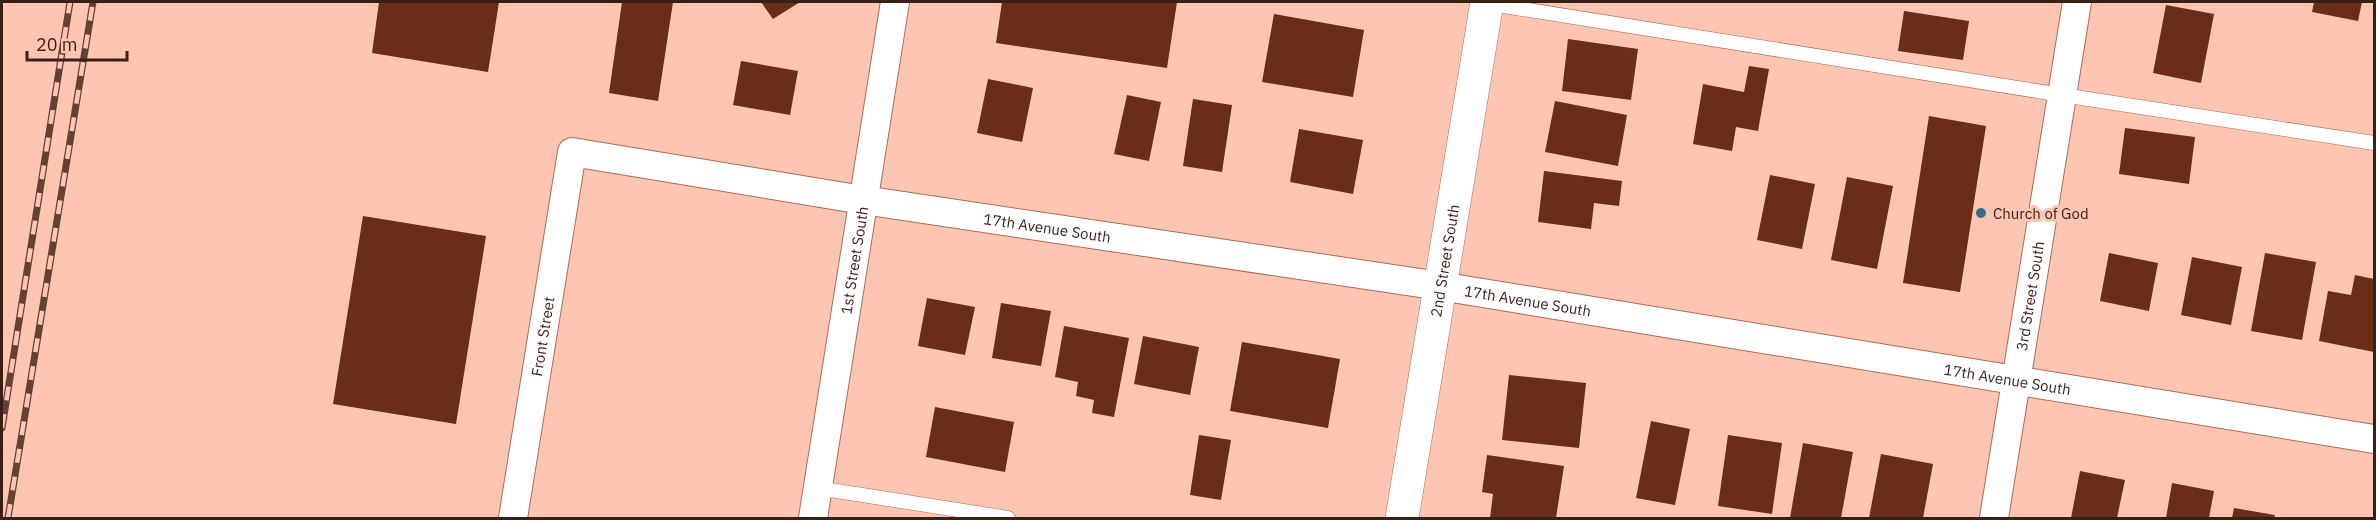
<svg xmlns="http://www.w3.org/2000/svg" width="2376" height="520" font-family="'IBM Plex Sans',sans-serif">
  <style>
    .building { fill: #692d18 }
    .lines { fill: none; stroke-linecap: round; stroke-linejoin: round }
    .service-casing { stroke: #ac6b56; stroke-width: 15 }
    .minor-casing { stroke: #ac6b56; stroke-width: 30 }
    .tertiary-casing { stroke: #ac6b56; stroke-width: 34 }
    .service { stroke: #fff; stroke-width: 14 }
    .minor { stroke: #fff; stroke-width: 28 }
    .tertiary { stroke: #fff; stroke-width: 33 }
    .rail-casing { stroke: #624136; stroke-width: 7 }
    .rail { stroke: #fec5b2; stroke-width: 4.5; stroke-dasharray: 14; stroke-linecap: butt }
    .poi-dot { fill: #307284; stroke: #fec5b2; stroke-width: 2 }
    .labels { text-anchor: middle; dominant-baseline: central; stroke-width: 6; stroke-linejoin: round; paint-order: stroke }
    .poi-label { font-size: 15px; fill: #3a1f16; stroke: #fec5b2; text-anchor: start }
    .street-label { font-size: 15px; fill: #3a1f16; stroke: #fec5b2 }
  </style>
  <rect width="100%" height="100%" fill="#fec5b2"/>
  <g class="building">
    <path d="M379 2H499L488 72 372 53Z"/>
    <path d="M622 2H673L658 101 609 93Z"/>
    <path d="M761 2H800L773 19Z"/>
    <path d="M1002 2H1177L1167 68 996 43Z"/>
    <path d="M2314 2H2362L2358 21 2312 12Z"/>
    <path d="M2166 5 2214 14 2201 83 2153 73Z"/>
    <path d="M1904 11 1969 21 1963 60 1898 51Z"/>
    <path d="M1274 14 1364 30 1353 97 1262 82Z"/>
    <path d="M1568 39 1638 49 1631 100 1562 91Z"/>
    <path d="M741 61 798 71 790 115 733 105Z"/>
    <path d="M1749 66 1769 69 1758 131 1736 127 1732 151 1693 144 1703 84 1744 92Z"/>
    <path d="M988 79 1033 88 1022 142 977 133Z"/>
    <path d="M1127 95 1161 102 1149 161 1114 154Z"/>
    <path d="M1193 99 1232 105 1222 172 1183 166Z"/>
    <path d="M1555 101 1627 115 1618 166 1545 152Z"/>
    <path d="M1929 116 1986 126 1960 292 1903 283Z"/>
    <path d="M2125 128 2195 137 2189 184 2119 174Z"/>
    <path d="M1299 129 1363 140 1353 194 1290 182Z"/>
    <path d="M1544 171 1622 181 1619 206 1594 203 1591 229 1538 222Z"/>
    <path d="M1770 175 1815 184 1802 249 1757 240Z"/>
    <path d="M1847 177 1893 186 1877 269 1831 260Z"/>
    <path d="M363 216 486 236 456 424 333 404Z"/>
    <path d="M2109 253 2158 263 2149 311 2100 301Z"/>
    <path d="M2265 253 2316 262 2302 340 2251 331Z"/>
    <path d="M2192 257 2242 267 2231 325 2181 315Z"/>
    <path d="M2355 275 2374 279V352L2319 341 2328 291 2351 295Z"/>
    <path d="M927 298 975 307 965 355 918 346Z"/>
    <path d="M1001 303 1051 311 1041 366 992 358Z"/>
    <path d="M1064 326 1129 338 1114 417 1092 413 1094 400 1076 396 1078 382 1055 377Z"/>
    <path d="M1143 336 1199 347 1190 395 1134 384Z"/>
    <path d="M1242 342 1340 359 1328 428 1230 411Z"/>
    <path d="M1509 375 1586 383 1579 448 1502 440Z"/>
    <path d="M935 407 1014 422 1005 472 926 457Z"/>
    <path d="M1651 421 1690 429 1675 505 1636 498Z"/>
    <path d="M1199 435 1231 440 1221 500 1190 495Z"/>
    <path d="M1728 435 1782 443 1772 514 1718 506Z"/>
    <path d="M1803 443 1853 452 1841 518H1790Z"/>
    <path d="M1881 454 1933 464 1923 518H1869Z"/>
    <path d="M1487 455 1564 466 1556 518H1490L1493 494 1482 492Z"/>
    <path d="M2080 471 2125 480 2117 518H2071Z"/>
    <path d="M2172 483 2214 491 2209 518H2166Z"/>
    <path d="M2234 508 2275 515 2274 518H2232Z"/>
  </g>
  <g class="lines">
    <g class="service-casing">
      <g id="service">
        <path d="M1485 3 2062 95 2374 143"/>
        <path d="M818 488 1008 518"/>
      </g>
    </g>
    <g class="minor-casing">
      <g id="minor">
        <path id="s1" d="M513 518 572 152 863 200 1440 286 2374 439"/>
        <path id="s2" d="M813 518 895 2"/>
        <path id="s3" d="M1994 518 2077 2"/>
      </g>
    </g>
    <g class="tertiary-casing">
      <g id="tertiary">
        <path id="s4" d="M1402 518 1487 2"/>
      </g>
    </g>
    <use href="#service" class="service"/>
    <use href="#minor" class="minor"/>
    <use href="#tertiary" class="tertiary"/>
    <g class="rail-casing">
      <g id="rail">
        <path d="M2 428 70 2"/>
        <path d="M8 518 93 2"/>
      </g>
    </g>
    <use href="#rail" class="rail"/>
  </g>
  <circle class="poi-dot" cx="1981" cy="213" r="6"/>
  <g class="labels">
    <g class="poi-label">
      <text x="1993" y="213">Church of God</text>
    </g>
    <g class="street-label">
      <text stroke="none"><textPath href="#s1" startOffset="852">17th Avenue South</textPath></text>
      <text stroke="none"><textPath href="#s2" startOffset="261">1st Street South</textPath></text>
      <text stroke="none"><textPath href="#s4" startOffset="261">2nd Street South</textPath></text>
      <text stroke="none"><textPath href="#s3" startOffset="225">3rd Street South</textPath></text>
      <text stroke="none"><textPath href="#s1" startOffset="1338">17th Avenue South</textPath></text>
      <text stroke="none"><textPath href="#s1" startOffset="184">Front Street</textPath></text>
      <text stroke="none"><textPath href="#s1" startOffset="1824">17th Avenue South</textPath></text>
    </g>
  </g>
  <rect width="2376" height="520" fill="none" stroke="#3a1f16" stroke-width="6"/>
  <path d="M27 51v9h100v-9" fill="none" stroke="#3a1f16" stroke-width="3"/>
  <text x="36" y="51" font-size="18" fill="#3a1f16" stroke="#fec5b2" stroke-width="4.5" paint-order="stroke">20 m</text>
</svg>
